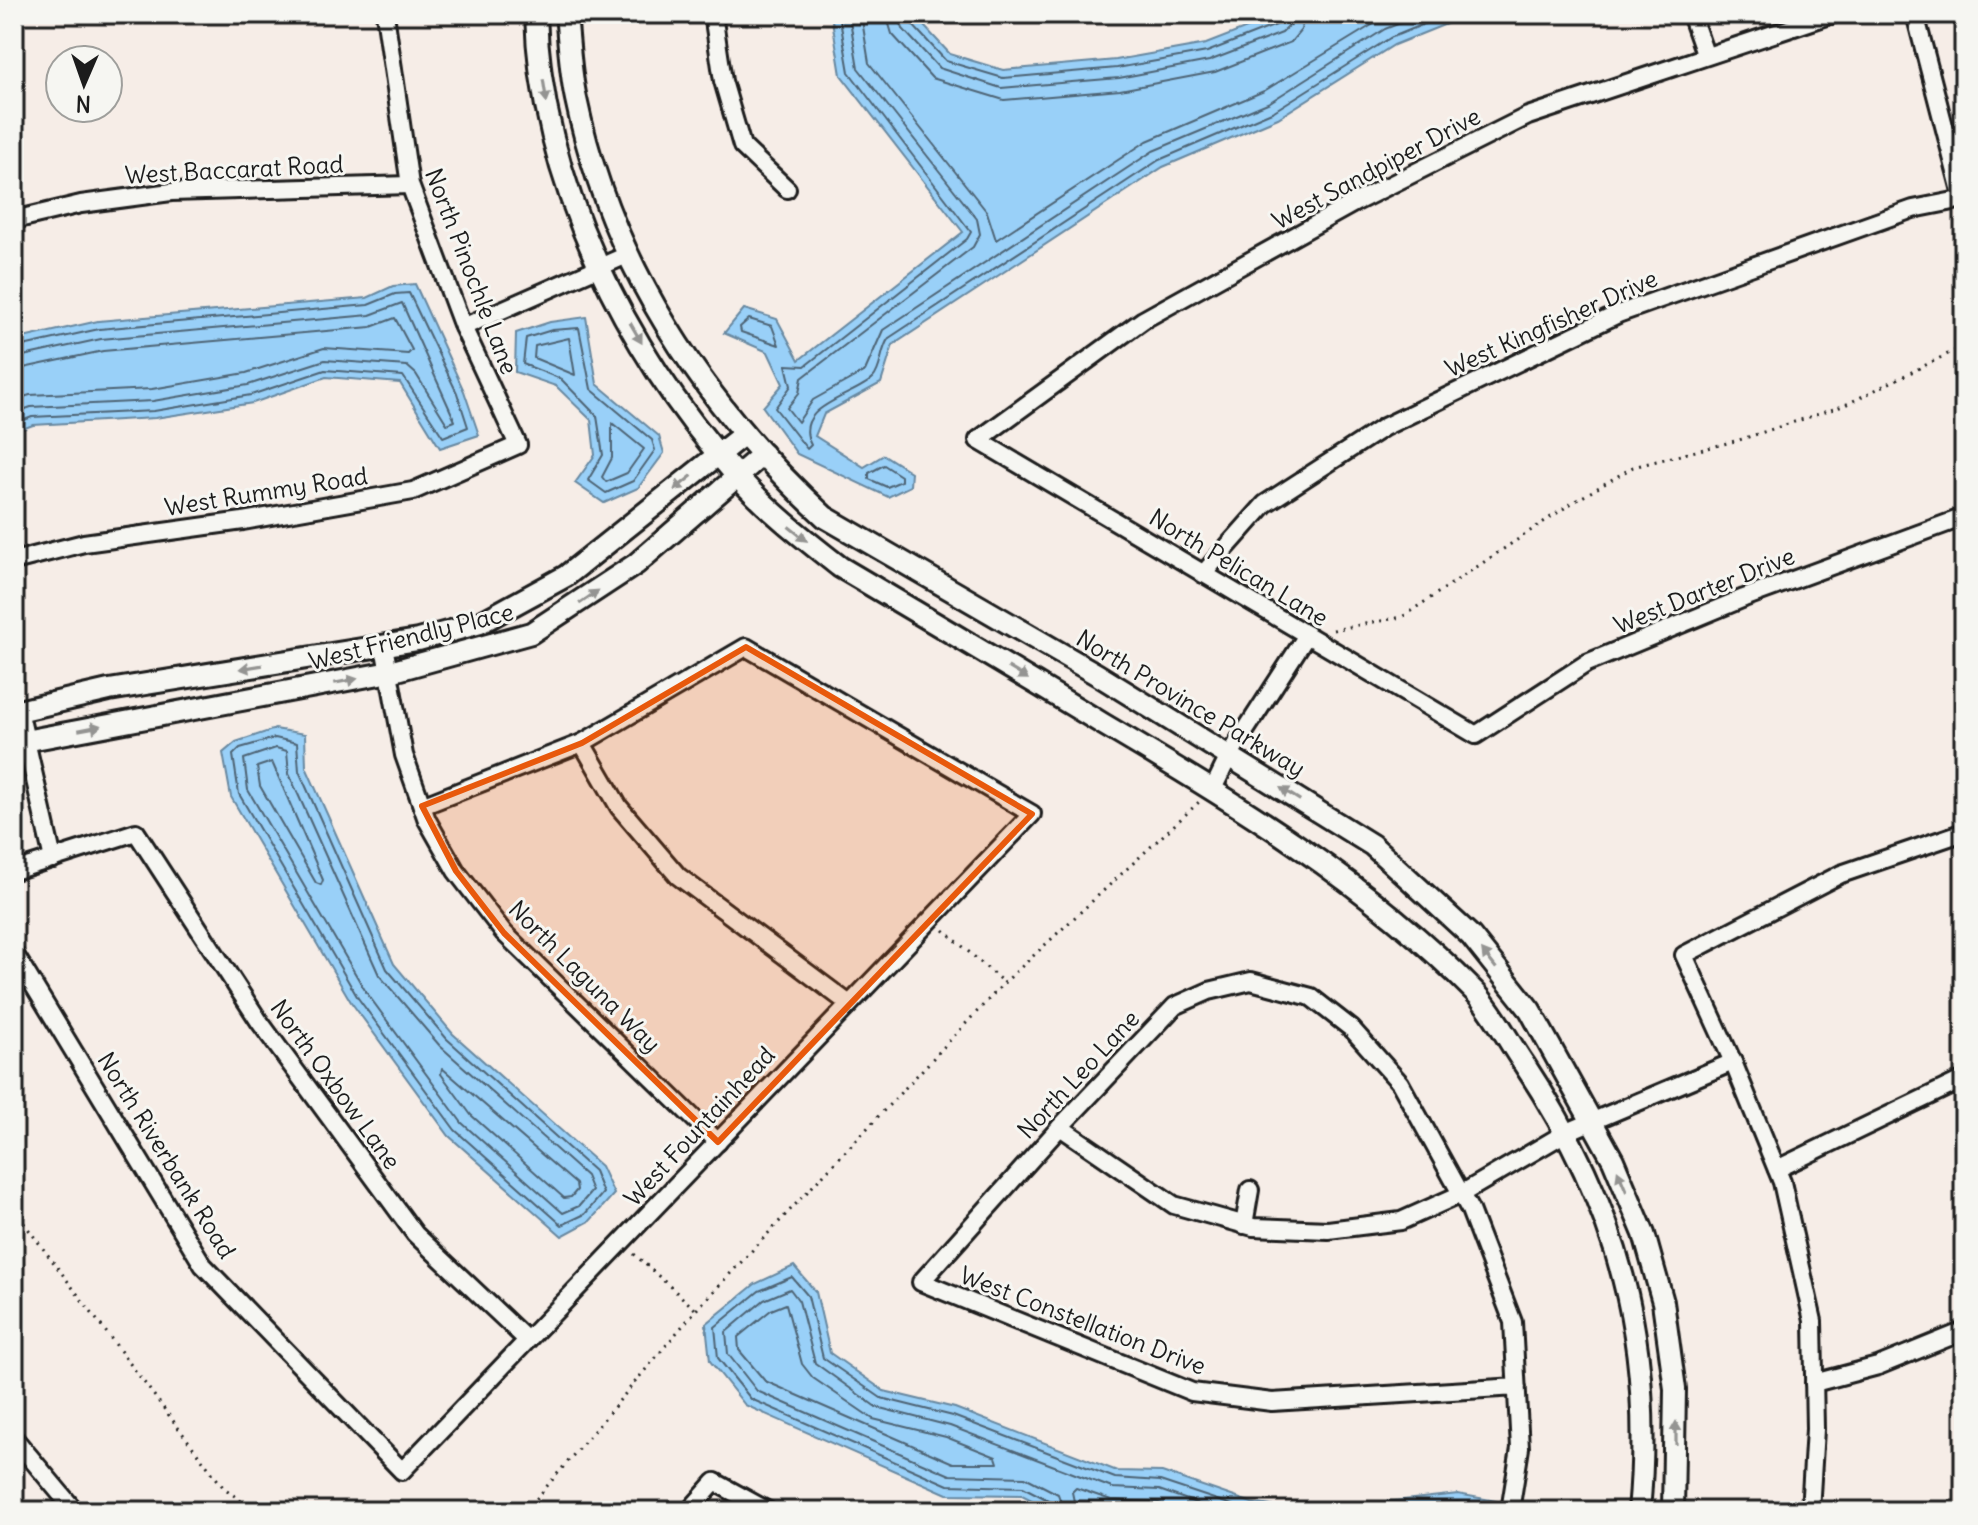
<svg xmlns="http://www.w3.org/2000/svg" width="1978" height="1525" font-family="Delius,sans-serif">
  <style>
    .water { fill: #99d0f8; stroke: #6788a0; stroke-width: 2 }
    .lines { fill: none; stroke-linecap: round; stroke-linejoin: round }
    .shore { stroke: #4e6474; stroke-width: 2 }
    .minor-casing { stroke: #1c1c1c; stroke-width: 22 }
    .tertiary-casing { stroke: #1c1c1c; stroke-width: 26 }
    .path { stroke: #1c1c1c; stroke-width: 3; stroke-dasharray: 2 6; stroke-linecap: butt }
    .minor { stroke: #f6f6f2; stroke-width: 16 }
    .tertiary { stroke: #f6f6f2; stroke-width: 20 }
    .oneway { fill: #949492 }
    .marked { fill: #e8590c; fill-opacity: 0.2; stroke: #e8590c; stroke-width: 6; stroke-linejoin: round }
    .labels { text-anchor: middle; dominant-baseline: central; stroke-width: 6; stroke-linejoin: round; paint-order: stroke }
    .street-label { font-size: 24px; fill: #1c1c1c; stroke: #f6f6f2 }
  </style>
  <rect width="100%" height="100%" fill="#f6ede7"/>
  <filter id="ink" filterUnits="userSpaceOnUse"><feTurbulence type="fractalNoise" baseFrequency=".0125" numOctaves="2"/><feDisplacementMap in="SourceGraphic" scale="16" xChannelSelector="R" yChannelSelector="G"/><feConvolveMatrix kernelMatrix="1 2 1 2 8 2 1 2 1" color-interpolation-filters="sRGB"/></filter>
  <g filter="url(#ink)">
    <g class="water">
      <path d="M831 14H913L950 54 1003 70 1116 60 1206 44 1283 14H1471L1394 45 1278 118 1163 167 893 345 881 383 824 414 815 436 864 467 884 455 911 472 910 486 888 497 797 454 763 407 783 384 768 352 724 333 744 309 777 319 799 360 963 232 841 75Z"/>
      <path d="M415 284 464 391 479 435 440 448 400 383 326 377 253 403 155 418 33 425 14 432V340L98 321 367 298 393 286Z"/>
      <path d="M586 317 597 384 659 436 664 453 638 488 604 503 575 483 595 455 591 420 556 386 515 372 516 333 550 322Z"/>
      <path d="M275 729 305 734 306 767 394 964 453 1034 601 1166 614 1194 590 1221 562 1236 449 1136 351 1002 231 797 223 753 236 742Z"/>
      <path d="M794 1266 816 1292 830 1353 884 1391 955 1408 1117 1471 1162 1472 1252 1503 1304 1511 1458 1494 1496 1501 1494 1511H1053L1022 1495 947 1494 745 1405 710 1361 706 1324 755 1284Z"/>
    </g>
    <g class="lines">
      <g class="shore">
        <path d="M839 14 849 72 971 232 967 239 805 366 786 365 791 386 775 408 807 449 811 445C791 406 854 397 873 378 882 369 880 349 889 338L1159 160 1274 111 1390 38 1449 14"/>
        <path d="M849 14 858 68 977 219 980 234 973 247 802 378 799 393 787 408 798 422 813 400 865 371 883 330 1153 151 1270 102 1385 29 1423 14"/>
        <path d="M861 14 869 63 987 212 996 240 1147 141 1264 91 1390 14"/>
        <path d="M886 14 892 34 932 78 1004 100 1120 90 1215 72 1291 42 1301 30 1304 14"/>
        <path d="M898 14 903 29 939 68 1001 88 1119 78 1209 61 1282 33 1290 25 1292 14"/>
        <path d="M908 14 910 22 946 61 1003 78 1117 68 1207 52 1276 25 1282 14"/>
        <path d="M749 319 772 326 779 345 741 332 740 327Z"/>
        <path d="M579 328 591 389 652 440 655 450 633 481 606 493 588 480 603 455 597 416 561 379 523 364 526 338 552 330Z"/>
        <path d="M569 338 575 375 534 358 535 346Z"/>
        <path d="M14 348 99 329 368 305 395 294 409 293 457 393 468 427 443 437 403 376 325 370 251 395 154 411 32 417 14 424"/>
        <path d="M14 358 101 339 370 315 402 303 455 421 447 424 416 374 407 366 325 360 248 385 153 401 31 407 14 413"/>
        <path d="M14 370 103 351 371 327 395 318 412 350 408 354 324 348 246 373 152 389 30 395 14 400"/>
        <path d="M612 423 644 449 627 473 606 482 602 477 612 458Z"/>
        <path d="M884 465 901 476V481L887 487 869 479V473Z"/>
        <path d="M275 738 297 743 299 771 387 969 447 1039 594 1171 603 1193 585 1214 562 1225 455 1130 358 998 239 794 233 755 240 748Z"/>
        <path d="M276 748 287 751 289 774 379 975 440 1046 586 1176 592 1191 579 1206 563 1213 462 1123 366 992 248 790 244 759Z"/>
        <path d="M272 762 323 880 321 885 316 883 260 786 257 767Z"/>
        <path d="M442 1068 576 1184 577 1190 571 1197 564 1198 471 1115 441 1074Z"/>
        <path d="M786 1304 802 1364 813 1378 873 1419 946 1437 996 1457 998 1463H953L765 1381 739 1350 738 1337 771 1310Z"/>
        <path d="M1054 1511 1050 1501 1023 1487 948 1485 751 1399 718 1358 715 1327 759 1291 792 1277 808 1296 823 1358 881 1398 953 1416 1115 1478 1160 1481 1250 1511"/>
        <path d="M1064 1511 1058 1494 1025 1477 950 1475 757 1391 728 1354 726 1332 764 1300 790 1289 799 1301 815 1363 876 1407 950 1426 1112 1488 1159 1490 1219 1511"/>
        <path d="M1076 1511 1072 1492 1076 1488 1111 1500 1156 1502 1182 1511"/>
        <path d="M1375 1511 1457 1502 1483 1507 1486 1511"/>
      </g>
      <g class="minor-casing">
        <g id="minor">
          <path d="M713 14 723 81 742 146 787 189"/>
          <path d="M1691 14 1705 54"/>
          <path d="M1833 14 1528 116 1356 202 1143 320 978 440 1476 735 1587 663 1744 598 1964 517"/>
          <path d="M1915 14 1963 199"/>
          <path d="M14 220 81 204 171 192 410 185"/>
          <path d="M463 327 627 255"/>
          <path d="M14 561 84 543 243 521 413 491 518 445 463 327 410 185 385 14"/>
          <path d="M1203 574 1265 504 1384 427 1618 314 1913 209 1964 199"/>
          <path d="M384 646 404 755 427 820 456 871 504 933 718 1142"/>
          <path d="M19 710 53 859"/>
          <path d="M582 743 619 807 678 876 848 1003"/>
          <path d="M1213 789 1229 756 1307 635"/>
          <path d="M14 871 136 832 259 1021 415 1234 527 1340"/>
          <path d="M14 953 203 1265 402 1471 1032 814 746 647 582 743 422 806"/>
          <path d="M1060 1127 1174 1205 1253 1227 1328 1230 1401 1221 1461 1194 1567 1132 1733 1062"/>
          <path d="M1777 1169 1964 1079"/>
          <path d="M1244 1225 1250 1190"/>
          <path d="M1814 1383 1878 1366 1964 1331"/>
          <path d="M14 1438 75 1511"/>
          <path d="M689 1511 715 1482 768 1511"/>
          <path d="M1510 1511 1520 1448 1513 1322 1470 1210 1400 1083 1352 1029 1311 997 1251 981 1209 991 1175 1006 1060 1127 921 1282 1192 1392 1272 1402 1517 1387"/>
          <path d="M1810 1511 1815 1429 1813 1321 1782 1182 1733 1062 1684 955 1841 874 1964 832"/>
        </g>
      </g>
      <g class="tertiary-casing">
        <g id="tertiary">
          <path d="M536 14C540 181 626 351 735 474 767 510 803 538 840 567 928 619 1016 671 1103 724 1234 801 1368 883 1475 992 1494 1012 1508 1041 1524 1064 1618 1206 1655 1340 1639 1511"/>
          <path d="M566 14C569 42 570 72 576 99 610 263 703 405 825 517L1098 675 1372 845 1471 936 1530 1010 1613 1160 1644 1234 1663 1302 1675 1389 1673 1511"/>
          <path d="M14 712 109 690 418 640 480 623 566 576 744 434"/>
          <path d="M14 743 390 672 531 633 636 564 763 454"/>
        </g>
      </g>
      <g class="path">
        <path d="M1333 630 1402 617 1572 503 1633 467 1739 440 1843 406 1964 346"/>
        <path d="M944 930 1004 983"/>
        <path d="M14 1210 223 1487 254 1511"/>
        <path d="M634 1254 696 1310"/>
        <path d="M526 1511 696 1310 1004 983 1199 802"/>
      </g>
      <use href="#minor" class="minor"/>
      <use href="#tertiary" class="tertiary"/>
    </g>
    <defs><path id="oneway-solid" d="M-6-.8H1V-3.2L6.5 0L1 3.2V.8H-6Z" transform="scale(2)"/></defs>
    <g class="oneway">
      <use href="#oneway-solid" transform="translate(545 91) rotate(81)"/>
      <use href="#oneway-solid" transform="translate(636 333) rotate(60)"/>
      <use href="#oneway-solid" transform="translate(683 483) rotate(141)"/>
      <use href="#oneway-solid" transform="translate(798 534) rotate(38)"/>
      <use href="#oneway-solid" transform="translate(589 597) rotate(-35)"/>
      <use href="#oneway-solid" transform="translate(251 667) rotate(171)"/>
      <use href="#oneway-solid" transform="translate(1018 673) rotate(31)"/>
      <use href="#oneway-solid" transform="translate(346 681) rotate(-11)"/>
      <use href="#oneway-solid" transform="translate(90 728) rotate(-11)"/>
      <use href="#oneway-solid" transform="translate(1290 794) rotate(-148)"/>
      <use href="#oneway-solid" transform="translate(1489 959) rotate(-128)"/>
      <use href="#oneway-solid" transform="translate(1622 1181) rotate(-113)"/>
      <use href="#oneway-solid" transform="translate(1676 1433) rotate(-90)"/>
    </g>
  </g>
  <path class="marked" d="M746 647 1032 814 718 1142 504 933 456 871 422 806 582 743Z"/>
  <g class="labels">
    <g class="street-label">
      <text transform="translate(1376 168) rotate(-28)">West Sandpiper Drive</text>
      <text transform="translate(234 169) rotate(-3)">West Baccarat Road</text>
      <text transform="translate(472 271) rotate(69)">North Pinochle Lane</text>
      <text transform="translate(1551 323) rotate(-24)">West Kingfisher Drive</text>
      <text transform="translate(266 491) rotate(-9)">West Rummy Road</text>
      <text transform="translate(1239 567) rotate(31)">North Pelican Lane</text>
      <text transform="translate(1704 590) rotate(-22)">West Darter Drive</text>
      <text transform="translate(411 636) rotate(-14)">West Friendly Place</text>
      <text transform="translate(1191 703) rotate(31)">North Province Parkway</text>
      <text transform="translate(585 976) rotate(45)">North Laguna Way</text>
      <text transform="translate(1078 1074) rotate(-47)">North Leo Lane</text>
      <text transform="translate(336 1084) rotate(54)">North Oxbow Lane</text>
      <text transform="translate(699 1126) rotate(-47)">West Fountainhead</text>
      <text transform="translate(167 1155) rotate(58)">North Riverbank Road</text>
      <text transform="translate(1083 1320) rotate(21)">West Constellation Drive</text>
    </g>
  </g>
  <rect width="1978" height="1525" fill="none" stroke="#f6f6f2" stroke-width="48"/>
  <rect x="24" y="24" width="1930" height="1477" fill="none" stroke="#1c1c1c" stroke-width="3" filter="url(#ink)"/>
  <g transform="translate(84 84) rotate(182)"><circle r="38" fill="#f6f6f2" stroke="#9f9f9c" stroke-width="2"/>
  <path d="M0-6L14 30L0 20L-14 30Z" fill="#1c1c1c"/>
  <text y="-12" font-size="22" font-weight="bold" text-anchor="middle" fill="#1c1c1c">N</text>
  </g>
</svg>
